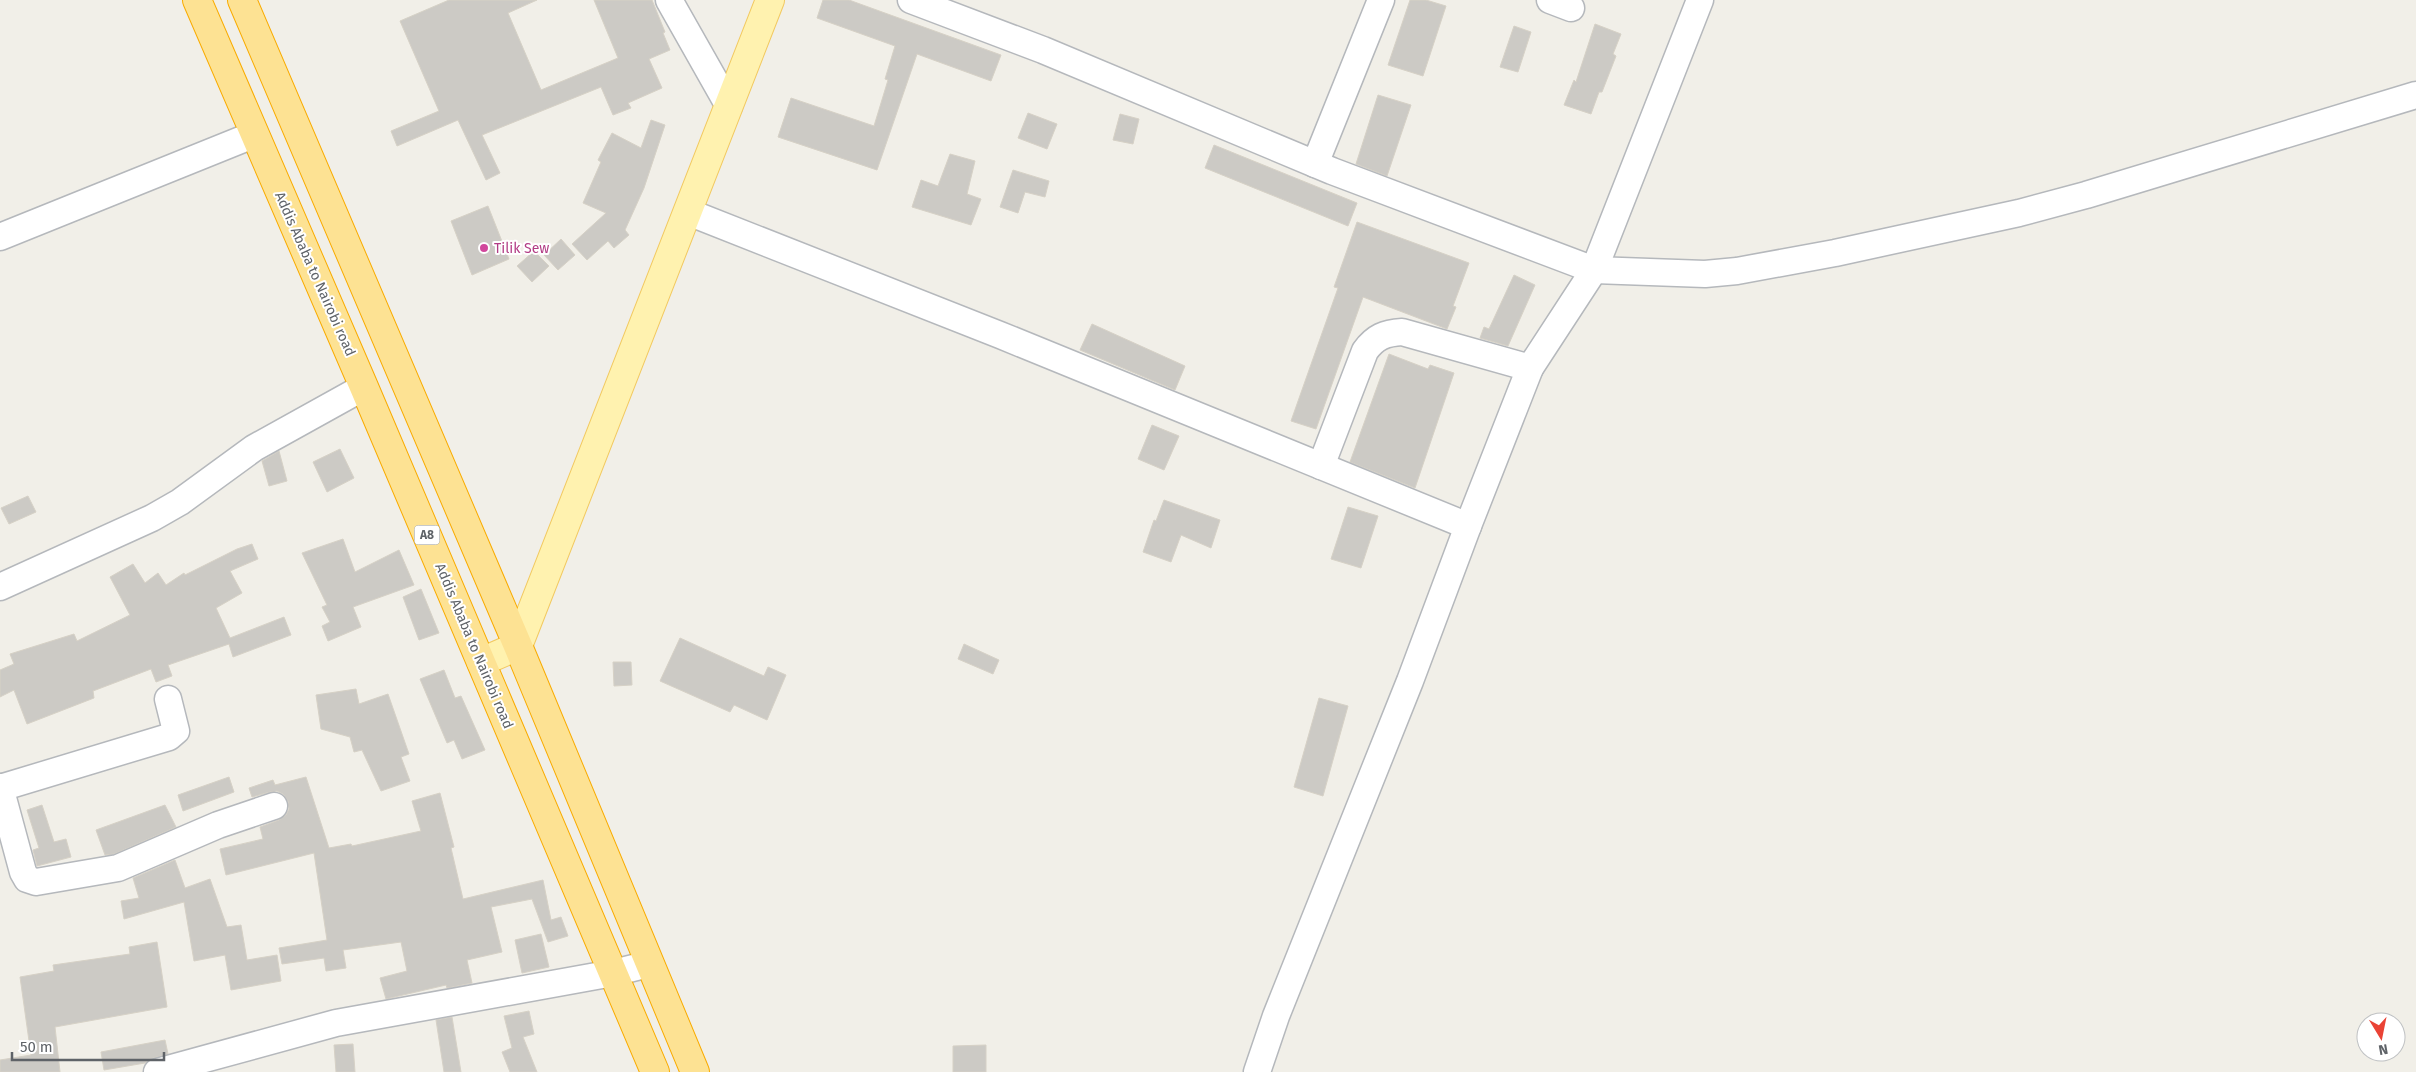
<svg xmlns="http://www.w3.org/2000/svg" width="2416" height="1072" font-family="'Fira Sans',sans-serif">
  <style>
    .building { fill: #cccac5; stroke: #d6d1c6 }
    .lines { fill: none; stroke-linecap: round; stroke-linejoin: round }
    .minor-casing { stroke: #b5b8bc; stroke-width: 29 }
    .major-casing { stroke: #f2c960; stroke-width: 30 }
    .highway-casing { stroke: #f9ab00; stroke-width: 30 }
    .minor { stroke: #fff; stroke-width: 26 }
    .major { stroke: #fff2af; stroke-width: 28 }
    .highway { stroke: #fde293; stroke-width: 28 }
    .hotel-dot { fill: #d1479c; stroke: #fff; stroke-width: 2 }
    .labels { text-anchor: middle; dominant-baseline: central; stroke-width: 4; stroke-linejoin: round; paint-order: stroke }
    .shield { fill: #fff; stroke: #8f9295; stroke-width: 1 }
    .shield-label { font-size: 12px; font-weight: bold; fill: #5f6368 }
    .hotel-label { font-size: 14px; fill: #b23c85; stroke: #fff; text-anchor: start }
    .street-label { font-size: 14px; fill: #5f6368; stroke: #fff }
  </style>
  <rect width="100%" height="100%" fill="#f1efe8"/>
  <g class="building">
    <path d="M449 0H537L508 13 541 90 618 58 594 0H652L665 32 663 33 670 50 649 59 662 88 628 103 631 108 613 115 601 87 482 135 500 173 486 180 458 120 397 146 391 131 439 111 400 21Z"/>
    <path d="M823 0H849L1001 55 991 81 917 54 877 170 778 137 791 98 874 126 888 80 885 79 895 46 817 18Z"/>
    <path d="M1410 0H1426L1446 6 1423 76 1388 65Z"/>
    <path d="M1595 24 1621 34 1613 54 1616 56 1602 92H1599L1591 114 1564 105 1574 80 1576 82Z"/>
    <path d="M1514 26 1531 32 1518 72 1500 67Z"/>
    <path d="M1378 95 1411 105 1387 176 1356 164Z"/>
    <path d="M1028 113 1057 124 1047 149 1018 138Z"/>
    <path d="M1120 114 1139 119 1133 144 1113 140Z"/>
    <path d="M651 120 665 125 644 188 625 230 629 235 614 248 608 241 587 260 572 244 606 213 583 203 601 162 598 160 612 133 641 148Z"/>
    <path d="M1214 145 1357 203 1348 226 1205 168Z"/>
    <path d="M950 154 975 161 967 194 981 199 971 225 912 207 921 180 938 186Z"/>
    <path d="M1013 170 1049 181 1045 197 1025 192 1018 213 1000 207Z"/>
    <path d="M488 206 509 259 472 275 451 221Z"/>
    <path d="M1357 222 1469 263 1453 306 1456 307 1447 329 1363 297 1316 429 1291 421 1338 288 1334 287Z"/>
    <path d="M561 239 575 255 558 270 544 255Z"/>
    <path d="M534 251 549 266 532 282 517 266Z"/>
    <path d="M1514 275 1535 285 1508 346 1480 338 1484 327 1489 329Z"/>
    <path d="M1092 324 1185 366 1175 390 1080 350Z"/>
    <path d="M1389 354 1428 369 1430 365 1454 373 1415 488 1350 462Z"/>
    <path d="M1152 425 1179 436 1164 470 1138 459Z"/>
    <path d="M340 449 354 478 327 492 313 462Z"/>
    <path d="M279 451 287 481 269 486 262 461Z"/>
    <path d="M28 496 36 512 9 524 1 508Z"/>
    <path d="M1164 500 1220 520 1211 548 1181 535 1171 562 1143 552 1154 520 1156 521Z"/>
    <path d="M1348 507 1378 516 1361 568 1331 559Z"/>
    <path d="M343 539 355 572 399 550 414 585 353 607 361 627 328 641 322 626 330 622 322 607 327 605 302 553Z"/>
    <path d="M252 544 258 559 230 571 242 593 216 608 230 638 284 617 291 635 233 657 229 644 168 665 172 676 156 682 151 669 93 691 94 698 27 724 14 690 0 697V670L14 664 10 654 74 634 77 641 130 615 110 577 133 564 145 583 158 573 166 585 184 573 185 575 237 549Z"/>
    <path d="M421 589 439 633 419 640 403 597Z"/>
    <path d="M680 638 764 676 768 667 786 675 767 720 734 705 730 712 660 681Z"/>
    <path d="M964 644 999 660 993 674 958 659Z"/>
    <path d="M613 662H631L632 685 614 686Z"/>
    <path d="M444 670 455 698 461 696 485 750 462 759 454 740 447 743 420 679Z"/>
    <path d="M356 689 359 704 388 694 409 754 401 757 410 781 381 791 362 750 354 752 350 737 321 729 316 695Z"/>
    <path d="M1319 698 1348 706 1323 796 1294 787Z"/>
    <path d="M229 777 234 792 183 811 178 795Z"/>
    <path d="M306 777 329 848 351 844 352 846 421 831 412 801 440 793 454 847 451 848 463 899 543 880 551 920 561 917 568 936 548 942 532 899 491 907 502 952 467 960 472 983 447 988 446 985 386 999 380 978 407 971 401 942 343 950 346 968 326 971 324 958 282 964 279 948 327 940 314 853 226 875 220 849 263 839 260 827 279 820 286 815 289 809 288 801 283 794 277 791 270 792 252 797 249 788 273 780 275 785Z"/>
    <path d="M42 805 54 842 66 839 71 857 37 866 33 850 39 848 27 810Z"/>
    <path d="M165 805 176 827 114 854 105 855 96 830Z"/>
    <path d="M175 860 185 888 210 879 227 927 241 925 247 960 277 955 281 981 231 990 225 955 194 961 184 902 124 919 121 901 139 898 133 878Z"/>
    <path d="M541 934 549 967 522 973 515 940Z"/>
    <path d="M157 942 167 1007 55 1027 60 1072H0V1060L31 1055 20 977 54 971 53 965 130 954 129 947Z"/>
    <path d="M529 1011 534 1034 523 1037 537 1072H510L502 1052 512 1048 504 1016Z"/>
    <path d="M452 1017 461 1072H444L436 1020Z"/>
    <path d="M165 1040 168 1054 153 1058 145 1063 104 1070 101 1052Z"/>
    <path d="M353 1044 355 1072H336L334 1045Z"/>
    <path d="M986 1045V1072H953V1046Z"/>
  </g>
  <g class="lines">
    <g class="minor-casing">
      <g id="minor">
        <path d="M669 0 729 106"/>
        <path d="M911 0 1043 50 1332 171 1594 270 1705 274 1737 271 1835 253 2019 213 2086 195 2416 95"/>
        <path d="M1550 0 1571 8"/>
        <path d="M1315 164 1381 0"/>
        <path d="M688 212 1000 335 1468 526"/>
        <path d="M0 237 253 135"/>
        <path d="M1321 466 1365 351C1375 337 1385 333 1402 332L1530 368"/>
        <path d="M0 587 152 518 180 502 254 448 364 387"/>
        <path d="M0 787 23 872 27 879 36 882 118 868 218 825 274 806"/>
        <path d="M0 788 169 737 176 731 168 699"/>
        <path d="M157 1072 336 1023 613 973 649 964"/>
        <path d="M1257 1072 1276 1016 1410 681 1468 526 1530 368 1594 270 1700 0"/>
      </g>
    </g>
    <g class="major-casing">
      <path id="major" d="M481 662 518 646 770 0"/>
    </g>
    <g class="highway-casing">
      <g id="highway">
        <path d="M197 0 364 387 655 1072"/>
        <path d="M242 0 518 646 695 1072"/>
      </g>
    </g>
    <use href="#minor" class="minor"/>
    <use href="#major" class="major"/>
    <use href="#highway" class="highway"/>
  </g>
  <circle class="hotel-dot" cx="484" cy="248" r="5"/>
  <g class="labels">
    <rect class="shield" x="414.5" y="525.5" width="25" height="19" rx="4"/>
    <g class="shield-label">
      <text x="427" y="535">A8</text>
    </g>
    <g class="hotel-label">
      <text x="494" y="248">Tilik Sew</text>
    </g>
    <g class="street-label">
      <text transform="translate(315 274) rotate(66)">Addis Ababa to Nairobi road</text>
      <text transform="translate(474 646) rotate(67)">Addis Ababa to Nairobi road</text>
    </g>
  </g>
  <g transform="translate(2381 1037) rotate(170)"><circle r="24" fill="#ffffff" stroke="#bfc1c3"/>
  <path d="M0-4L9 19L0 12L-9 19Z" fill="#ea4335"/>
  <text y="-8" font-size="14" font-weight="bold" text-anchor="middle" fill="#5f6368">N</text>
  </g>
  <path d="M12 1052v8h152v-8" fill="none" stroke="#5f6368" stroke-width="2.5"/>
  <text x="20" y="1052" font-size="15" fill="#5f6368" stroke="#ffffff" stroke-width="4" paint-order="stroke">50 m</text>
</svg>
